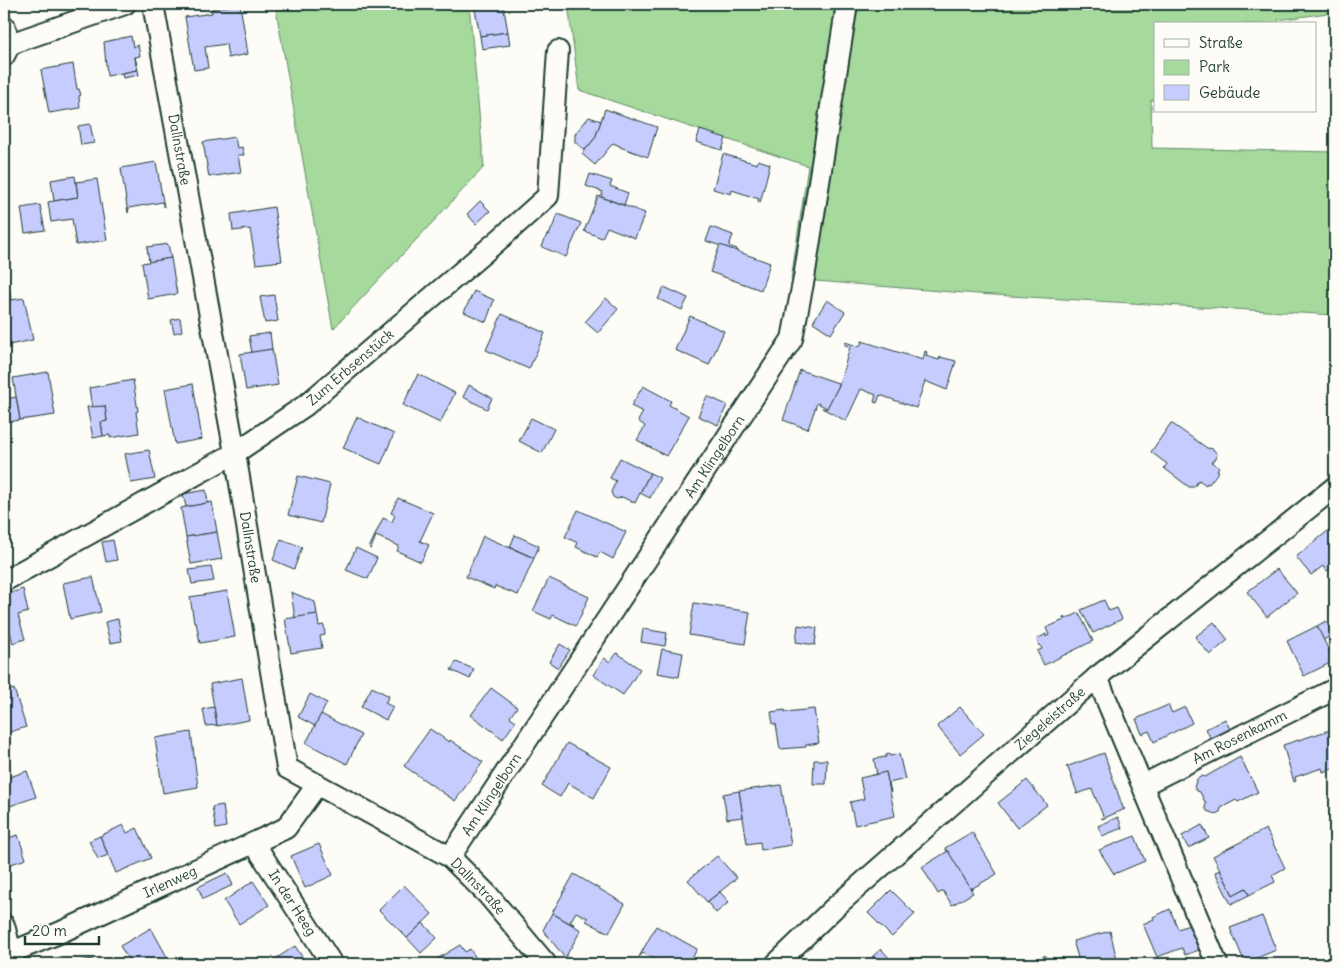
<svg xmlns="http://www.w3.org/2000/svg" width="1339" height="968" viewBox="0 0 1339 968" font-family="Delius,sans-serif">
  <rect width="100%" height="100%" fill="#fdfcf7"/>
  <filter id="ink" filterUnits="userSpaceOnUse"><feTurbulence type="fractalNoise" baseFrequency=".02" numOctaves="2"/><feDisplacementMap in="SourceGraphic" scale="10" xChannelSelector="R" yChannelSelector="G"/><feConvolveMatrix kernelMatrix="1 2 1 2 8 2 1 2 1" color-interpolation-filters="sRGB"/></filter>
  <g filter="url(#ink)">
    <g fill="#a6d99c" stroke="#628b68">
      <polygon points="275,4 469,4 484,167 333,329"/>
      <polygon points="568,4 1335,4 1335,12 1278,20 1278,24 1155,24 1155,100 1151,100 1152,148 1335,152 1335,315 977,294 791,279 808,166 579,90"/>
    </g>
    <g fill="#c7ccfe" stroke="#1f3d34">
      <polygon points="240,4 248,54 228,58 226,44 205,47 208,68 194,70 185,17 212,13 211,9"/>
      <polygon points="474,4 503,4 508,32 480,36"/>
      <polygon points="508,32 510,45 482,49 480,36"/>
      <polygon points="131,36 133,47 138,45 140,56 135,57 137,70 107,76 104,42"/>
      <polygon points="135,57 139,75 123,78 122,73 137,70"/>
      <polygon points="73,64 77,89 79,89 81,95 79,96 80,108 49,113 41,70"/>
      <polygon points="605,109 657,127 648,157 620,147 620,146 613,143 595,165 582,154 595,138"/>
      <polygon points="589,117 601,121 595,138 585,150 575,142 575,134"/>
      <polygon points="90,124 94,143 81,145 78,126"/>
      <polygon points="700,130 726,138 722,150 696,142"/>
      <polygon points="235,137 237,148 242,147 244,155 238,155 241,172 209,177 203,142"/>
      <polygon points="723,154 757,164 758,160 770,164 760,203 758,202 759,199 732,190 731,194 713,189"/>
      <polygon points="156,162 164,207 162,202 129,208 128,213 121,168"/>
      <polygon points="590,174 612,181 610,186 628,193 624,205 601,197 603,192 586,186"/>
      <polygon points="75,176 78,197 54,201 51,180"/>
      <polygon points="97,179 107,240 76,245 72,219 51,222 48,202 78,197 76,182"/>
      <polygon points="598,196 645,213 635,238 607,227 602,238 584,231"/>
      <polygon points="480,201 490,211 476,224 467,214"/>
      <polygon points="40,205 45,230 25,233 21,208"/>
      <polygon points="274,207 282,261 256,264 250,229 233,231 231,214"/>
      <polygon points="558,214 581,223 566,257 542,247 547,234 549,235"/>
      <polygon points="711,227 733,235 729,246 737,249 736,251 706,241"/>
      <polygon points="168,244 171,258 149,262 147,247"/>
      <polygon points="720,245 770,263 761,290 710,272"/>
      <polygon points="171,258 177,294 148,299 142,263"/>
      <polygon points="7,278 11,300 4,301 4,279"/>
      <polygon points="664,287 688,298 682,310 658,299"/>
      <polygon points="474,291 494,300 486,322 464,312"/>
      <polygon points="274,295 278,321 265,323 260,297"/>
      <polygon points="24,298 33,340 4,346 4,301"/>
      <polygon points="606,298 618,309 598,333 585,322"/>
      <polygon points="827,300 845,312 831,334 813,322"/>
      <polygon points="502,314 545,333 529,369 486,350"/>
      <polygon points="690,316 724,331 709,365 675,350"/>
      <polygon points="180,318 182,331 174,333 171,320"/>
      <polygon points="270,333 272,349 252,353 249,336"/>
      <polygon points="862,341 923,360 925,351 927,352 926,356 939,360 940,357 956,361 947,390 925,381 916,408 880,395 877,403 874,402 876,395 861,389 846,421 822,408 826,409 839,385 850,347 845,345 845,342 860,347"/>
      <polygon points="272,349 278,385 246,390 240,354"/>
      <polygon points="800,370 838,383 839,385 827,408 817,403 808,429 783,420"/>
      <polygon points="48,372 55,415 20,420 13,378"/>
      <polygon points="418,374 455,393 440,423 403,405"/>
      <polygon points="133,380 138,411 136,412 139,433 110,438 110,435 103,436 101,422 107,421 105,406 92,408 89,388"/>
      <polygon points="193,384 202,439 175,444 165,389"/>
      <polygon points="469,385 492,398 487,409 463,397"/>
      <polygon points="643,386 671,401 669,405 689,416 666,456 637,440 645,426 638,421 643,412 631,406"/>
      <polygon points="707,396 727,405 718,425 698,416"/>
      <polygon points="16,397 20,420 8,422 5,399"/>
      <polygon points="105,406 107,421 101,422 103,436 93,438 87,407"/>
      <polygon points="357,417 394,434 381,464 343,448"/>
      <polygon points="531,418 554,429 542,453 519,441"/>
      <polygon points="1171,423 1207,448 1213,449 1217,454 1216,459 1211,462 1219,467 1217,470 1219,471 1209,484 1207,483 1206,485 1199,480 1194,487 1189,487 1164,468 1167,464 1151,452"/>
      <polygon points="149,450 155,479 131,483 125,454"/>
      <polygon points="620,458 650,473 635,503 622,497 617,499 613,497 611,492 616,481 610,478"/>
      <polygon points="650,473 660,478 650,498 640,493"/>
      <polygon points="298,476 330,484 321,523 288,515"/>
      <polygon points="206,490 208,503 186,507 183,494"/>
      <polygon points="398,498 433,513 420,541 429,545 421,562 397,551 399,546 376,536 371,549 369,548 383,518 392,522 395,515 391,513"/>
      <polygon points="212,502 217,532 186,537 181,508"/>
      <polygon points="578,510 626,532 613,559 600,552 597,557 576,547 578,543 565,537"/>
      <polygon points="1329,530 1335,538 1335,564 1327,571 1323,566 1311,575 1296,557"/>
      <polygon points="217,532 222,559 191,564 186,537"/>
      <polygon points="515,535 539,546 534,558 510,547"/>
      <polygon points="483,536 534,558 518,595 495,586 494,589 466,577"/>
      <polygon points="281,539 302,547 294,569 273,560"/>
      <polygon points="113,540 117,560 106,562 102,542"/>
      <polygon points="356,548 377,558 368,579 346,570"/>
      <polygon points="211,567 214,581 192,584 189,570"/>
      <polygon points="1277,569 1297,593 1267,617 1247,592"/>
      <polygon points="93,577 101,612 70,619 63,583"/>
      <polygon points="549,578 589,597 576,626 553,615 551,619 533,611"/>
      <polygon points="23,589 28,612 18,615 25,639 13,643 4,610 4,595"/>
      <polygon points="227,591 235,637 200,643 196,622 194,622 190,597"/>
      <polygon points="291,592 315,602 317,614 295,618"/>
      <polygon points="1104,600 1109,611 1117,608 1122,619 1093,633 1081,610"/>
      <polygon points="694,603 750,612 745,644 689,635"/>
      <polygon points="1079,613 1093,641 1044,665 1037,651 1042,649 1040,645 1039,646 1037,639 1046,634 1046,637 1049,635 1046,628 1064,620 1063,618 1065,617 1066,619"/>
      <polygon points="317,614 319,626 324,625 325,635 320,636 322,648 291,653 285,619"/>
      <polygon points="118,619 122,641 110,643 105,622"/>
      <polygon points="1326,621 1333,635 1323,640 1317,626"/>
      <polygon points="1214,622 1228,640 1210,655 1195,637"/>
      <polygon points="798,625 817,628 815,645 796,642"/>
      <polygon points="1317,626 1334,661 1304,676 1287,641"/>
      <polygon points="643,629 667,633 665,646 641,642"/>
      <polygon points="4,642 9,657 4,658"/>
      <polygon points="560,644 570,650 558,668 549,662"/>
      <polygon points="662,649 683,653 679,677 657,673"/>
      <polygon points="617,653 640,669 623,695 593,675 604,658 610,662"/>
      <polygon points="456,662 474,669 470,679 451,670"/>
      <polygon points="242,678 249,720 217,726 210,684"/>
      <polygon points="372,687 389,696 385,703 393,707 386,720 361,707"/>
      <polygon points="491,688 517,707 510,717 516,721 503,739 471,715"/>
      <polygon points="14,689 26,727 4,734 4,692"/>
      <polygon points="310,694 327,703 315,726 298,717"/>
      <polygon points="1168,705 1172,713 1185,707 1192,723 1154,742 1149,731 1142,734 1136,719"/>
      <polygon points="214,707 217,725 206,726 203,709"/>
      <polygon points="960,707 984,734 960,754 937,726"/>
      <polygon points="814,709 819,743 806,745 806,747 780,749 776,724 773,724 771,712 785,710 785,712"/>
      <polygon points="321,714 361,735 347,764 306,743"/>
      <polygon points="1225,719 1230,729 1211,739 1206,729"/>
      <polygon points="430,729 449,742 450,740 483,762 455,801 404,766"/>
      <polygon points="1330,730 1335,747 1335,768 1323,772 1322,768 1295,777 1296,781 1294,782 1283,745"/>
      <polygon points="191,732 198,787 163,793 155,738"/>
      <polygon points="567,743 611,767 594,798 568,783 560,797 542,786"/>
      <polygon points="1104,753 1123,808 1125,809 1102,819 1102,817 1103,816 1092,789 1076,794 1077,792 1068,768 1066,767"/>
      <polygon points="889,754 890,756 899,754 905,779 889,783 891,792 890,792 886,772 877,775 874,759 886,757 886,755"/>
      <polygon points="1240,757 1258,792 1238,802 1236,800 1221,808 1220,812 1215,814 1207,811 1205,807 1206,804 1200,792 1197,791 1194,787 1197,779 1202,776 1205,777"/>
      <polygon points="814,760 827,760 826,784 813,784"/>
      <polygon points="27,771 36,797 7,807 4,798 4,779"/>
      <polygon points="886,772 895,816 855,825 850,802 864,799 860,778"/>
      <polygon points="1027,780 1047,805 1017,828 998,803"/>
      <polygon points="781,785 791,845 761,850 760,842 747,844 739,791"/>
      <polygon points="739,791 743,817 727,819 723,794"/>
      <polygon points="223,805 226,827 216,829 212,807"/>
      <polygon points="1118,817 1122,828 1102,836 1098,826"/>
      <polygon points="123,825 127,833 137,828 151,858 116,873 100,836"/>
      <polygon points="1202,825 1209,838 1188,848 1182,836"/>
      <polygon points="1266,829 1285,868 1272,875 1275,882 1249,895 1246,888 1233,895 1213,856"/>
      <polygon points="972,832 997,874 971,889 945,848"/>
      <polygon points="18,835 26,859 5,866 4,839"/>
      <polygon points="100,836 108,855 98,859 89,841"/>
      <polygon points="1135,836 1145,861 1114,874 1099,850"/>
      <polygon points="319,844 333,875 305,888 291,856"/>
      <polygon points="948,851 973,893 952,905 943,891 938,894 922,867"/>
      <polygon points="717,856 737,878 707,902 688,880"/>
      <polygon points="1220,870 1233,895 1246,888 1249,895 1231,904 1215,872"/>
      <polygon points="227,873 233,885 203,899 198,887"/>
      <polygon points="574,874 625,904 609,933 586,921 588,918 576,912 570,922 574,924 573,925 552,913"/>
      <polygon points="253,881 269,905 239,924 224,901"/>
      <polygon points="404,885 432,914 407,938 379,910"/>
      <polygon points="891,890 915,914 892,937 868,913"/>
      <polygon points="720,892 729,902 716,913 707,902"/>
      <polygon points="1170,909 1178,929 1189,925 1199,950 1185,955 1182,948 1157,957 1143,924 1154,919 1153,917"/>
      <polygon points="552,913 581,930 565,958 543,930"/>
      <polygon points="1262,916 1276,950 1245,963 1230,928"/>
      <polygon points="423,923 437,938 421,953 407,938"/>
      <polygon points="656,926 697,949 689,964 654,964 656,960 643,953 639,957"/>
      <polygon points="151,928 171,964 131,964 120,946"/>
      <polygon points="1110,931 1118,964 1121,964 1080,964 1073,941"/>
      <polygon points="460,945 465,952 470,949 476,958 471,962 472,964 440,964 437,959"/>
      <polygon points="295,946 307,964 268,964"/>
      <polygon points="881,949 895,964 880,964 873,956"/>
      <polygon points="1045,955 1050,964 1030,964 1044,956"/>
      <polygon points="873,956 880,963 879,964 871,964 868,962"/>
      <polygon points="818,957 825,964 811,964"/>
      <polygon points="92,959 93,964 81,964 80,961"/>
    </g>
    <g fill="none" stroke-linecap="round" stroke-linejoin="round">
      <g stroke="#1f3d34" stroke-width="24">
        <g id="street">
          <path id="s1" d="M153,4L235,453L287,768L450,857L488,895L546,964"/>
          <polyline points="4,26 10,44"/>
          <polyline points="4,56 10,44 125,4"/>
          <path id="s2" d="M4,581L235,453L306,405L501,238L548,196L558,51"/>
          <polyline points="1097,677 1217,964"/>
          <path id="s3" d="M1143,785L1335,689"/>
          <path id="s4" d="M254,843L332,964"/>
          <path id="s5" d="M450,857L792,339L804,278L847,4"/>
          <polyline points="4,925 14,964"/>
          <path id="s6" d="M4,953L12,952L59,933L286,828L317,785"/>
          <path id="s7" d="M776,964L834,908L1097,677L1335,487"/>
        </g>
      </g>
      <use href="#street" stroke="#fdfcf7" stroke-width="20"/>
    </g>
  </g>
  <g text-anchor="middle" stroke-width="5" stroke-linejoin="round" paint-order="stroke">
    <g font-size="14" fill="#1f3d34" stroke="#fdfcf7">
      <text dy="5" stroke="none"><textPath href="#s1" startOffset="148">Dallnstraße</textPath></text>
      <text dy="5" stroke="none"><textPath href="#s2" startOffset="408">Zum Erbsenstück</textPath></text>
      <text dy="5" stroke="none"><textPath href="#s5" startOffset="480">Am Klingelborn</textPath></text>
      <text dy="5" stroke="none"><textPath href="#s1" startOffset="552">Dallnstraße</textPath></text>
      <text dy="5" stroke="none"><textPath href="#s7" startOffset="368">Ziegeleistraße</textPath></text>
      <text dy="5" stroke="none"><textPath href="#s3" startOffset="108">Am Rosenkamm</textPath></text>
      <text dy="5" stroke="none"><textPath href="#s5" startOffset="75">Am Klingelborn</textPath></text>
      <text dy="5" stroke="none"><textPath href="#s6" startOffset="181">Irlenweg</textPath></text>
      <text dy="5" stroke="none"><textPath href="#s1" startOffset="1002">Dallnstraße</textPath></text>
      <text dy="5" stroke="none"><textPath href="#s4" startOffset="71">In der Heeg</textPath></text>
    </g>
  </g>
  <rect width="1339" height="968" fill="none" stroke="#fdfcf7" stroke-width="20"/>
  <rect x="10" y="10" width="1319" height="948" fill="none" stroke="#1f3d34" stroke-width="2" filter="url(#ink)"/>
  <rect x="1154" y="22" width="162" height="90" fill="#fdfcf7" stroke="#a4b0a9"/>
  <rect x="1164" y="39" width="25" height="8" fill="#fdfcf7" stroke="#a4b0a9"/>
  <text x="1199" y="48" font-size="15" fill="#1f3d34">Straße</text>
  <rect x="1164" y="60" width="25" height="15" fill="#a6d99c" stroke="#a4b0a9"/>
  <text x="1199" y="72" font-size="15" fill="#1f3d34">Park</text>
  <rect x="1164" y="85" width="25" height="15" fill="#c7ccfe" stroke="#a4b0a9"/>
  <text x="1199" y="98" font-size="15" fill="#1f3d34">Gebäude</text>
  <path d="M25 936v8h74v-8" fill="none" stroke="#1f3d34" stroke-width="2.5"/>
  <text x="32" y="936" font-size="15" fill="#1f3d34" stroke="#fdfcf7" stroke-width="4" paint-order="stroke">20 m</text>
</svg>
